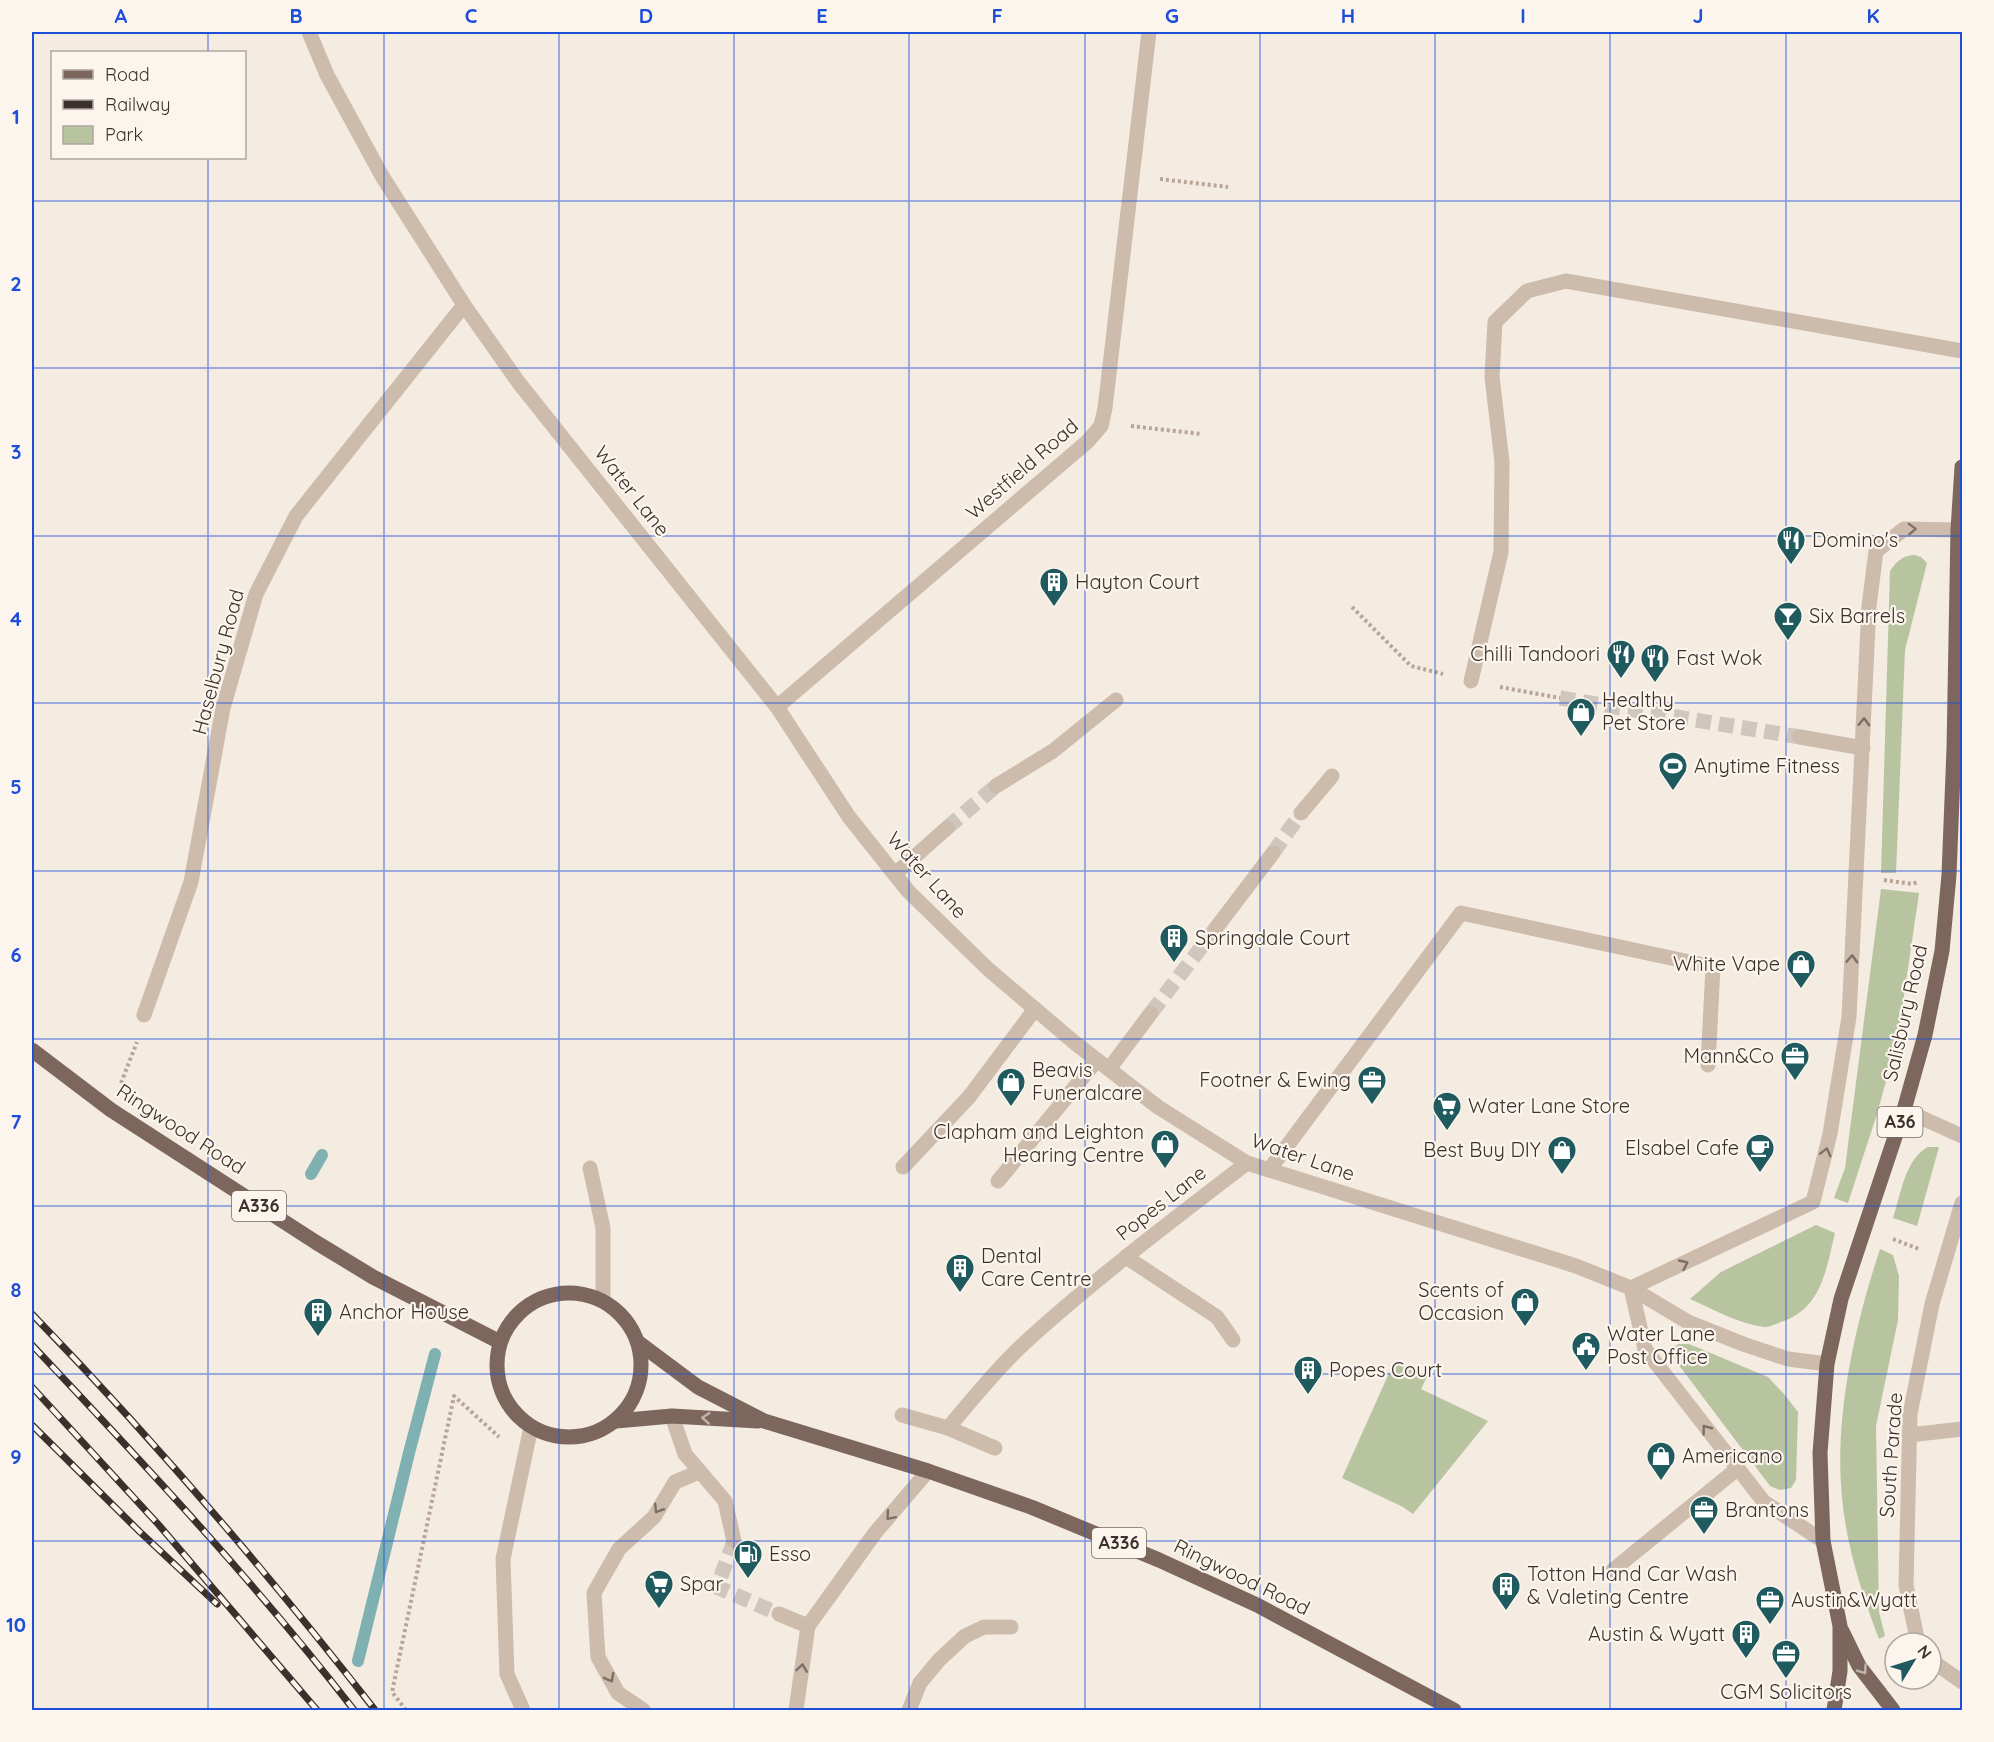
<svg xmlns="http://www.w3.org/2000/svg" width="1994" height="1742" viewBox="0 0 1994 1742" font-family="Quicksand,sans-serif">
  <rect width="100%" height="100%" fill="#f4ebe1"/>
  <g fill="#b8c4a0">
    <path d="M1914,555L1921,557L1927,563L1905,650L1896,873H1881L1890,571C1897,561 1902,556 1914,555Z"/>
    <polygon points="1881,889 1919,893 1898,1037 1877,1114 1848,1203 1834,1198 1845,1168"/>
    <path d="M1928,1147H1939L1917,1226L1893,1218C1901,1194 1905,1159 1928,1147Z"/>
    <path d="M1816,1225L1835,1233C1826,1269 1822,1309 1781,1322C1776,1324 1769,1327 1764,1327C1739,1324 1713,1309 1690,1299L1721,1272Z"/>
    <path d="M1880,1249L1893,1255L1899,1276L1898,1320L1876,1426L1879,1612L1885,1636L1879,1639C1862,1594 1846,1545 1842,1497C1834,1416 1855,1325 1880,1249Z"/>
    <polygon points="1678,1344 1689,1344 1768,1377 1784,1394 1798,1412 1796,1480 1791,1488 1780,1490 1770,1486 1675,1360 1673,1349"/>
    <polygon points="1394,1362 1427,1377 1421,1389 1488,1421 1413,1514 1403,1507 1342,1478"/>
  </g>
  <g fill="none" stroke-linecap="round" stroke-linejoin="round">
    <g stroke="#7fb0b2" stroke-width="12">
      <polyline points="311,1174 322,1155"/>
      <polyline points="358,1661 409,1453 435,1354"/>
    </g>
    <g stroke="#cfc6bd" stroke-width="15" stroke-dasharray="15 8" stroke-linecap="butt">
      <polyline points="1560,698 1800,737"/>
      <polyline points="947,828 996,786"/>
      <polyline points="1273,853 1301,813"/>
      <polyline points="1151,1013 1216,928"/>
      <polyline points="734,1541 717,1587 779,1614"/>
    </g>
    <g stroke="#b9a596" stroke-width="4" stroke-dasharray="3 3" stroke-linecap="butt">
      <polyline points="1160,179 1228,187"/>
      <polyline points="1131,426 1201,434"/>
      <polyline points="1352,607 1411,666 1443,674"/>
      <polyline points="1500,687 1560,698"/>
      <polyline points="1884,880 1912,884 1918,882"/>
      <polyline points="121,1083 137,1042"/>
      <polyline points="1893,1239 1919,1249"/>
      <polyline points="406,1710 392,1692 454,1396 499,1437"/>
    </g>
    <g stroke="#cdbbac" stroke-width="15">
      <polyline points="309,32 327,75 382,176 464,305 519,383 777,707 849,817 908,891 988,969 1075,1043 1158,1107 1247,1163 1576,1266 1631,1288 1688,1322 1743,1344 1788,1359 1827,1364"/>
      <polyline points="1471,681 1501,552 1502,462 1492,377 1495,322 1527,291 1566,281 1962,351"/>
      <polyline points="777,707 1087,442 1101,426 1105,408 1149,32"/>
      <polyline points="1800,737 1863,748"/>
      <polyline points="996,786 1053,751 1116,700"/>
      <polyline points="1301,813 1332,776"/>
      <polyline points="895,874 947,828"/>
      <polyline points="1216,928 1273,853"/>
      <polyline points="144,1015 191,882 223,708 256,594 296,516 464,305"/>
      <polyline points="1109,1069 1151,1013"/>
      <polyline points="1904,1110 1962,1136"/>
      <polyline points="903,1167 969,1097 1035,1009"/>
      <polyline points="590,1168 603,1228 603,1299"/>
      <polyline points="1269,1170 1461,913 1713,967 1708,1065"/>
      <polyline points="998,1181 1097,1060"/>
      <polyline points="1126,1257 1217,1317 1233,1340"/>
      <polyline points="902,1415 948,1428 995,1448"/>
      <polyline points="672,1416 685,1454 725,1501 734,1541"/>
      <path d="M948,1428C974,1397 1001,1364 1031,1337C1100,1275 1174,1219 1247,1163"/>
      <polyline points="1909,1435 1962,1429"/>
      <polyline points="1823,1541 1764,1502 1645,1349 1631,1288 1813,1202 1830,1134 1849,1017 1869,606 1876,551 1904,529 1958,530"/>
      <polyline points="1613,1570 1737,1469"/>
      <polyline points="779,1614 808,1626 875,1533 928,1471"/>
      <polyline points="1918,1643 1906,1585 1910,1414 1932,1304 1962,1203"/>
      <polyline points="1931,1660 1962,1682"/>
      <polyline points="523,1710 507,1674 503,1559 531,1427"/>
      <polyline points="643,1710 618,1693 598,1657 594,1593 619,1549 654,1517 675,1482 699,1472"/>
      <polyline points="796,1710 808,1626"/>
      <polyline points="909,1710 920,1683 939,1660 965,1636 984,1627 1011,1627"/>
    </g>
    <g stroke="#7d675c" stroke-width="15">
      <polyline points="32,1050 111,1110 317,1243 373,1277 500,1342"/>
      <circle cx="569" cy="1365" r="72"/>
      <polyline points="639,1343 698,1387 764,1421 928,1471 1031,1507 1159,1560 1257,1605 1454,1710"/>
      <polyline points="616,1421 672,1416 758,1421"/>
      <polyline points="1842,1631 1859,1666 1893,1710"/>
      <polyline points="1834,1710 1840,1671 1840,1626 1823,1541 1820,1453 1827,1364 1841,1299 1904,1110 1925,1035 1942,951 1949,875 1954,749 1958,530 1962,467"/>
    </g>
    <g stroke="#3b302b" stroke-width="7">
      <g id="rail">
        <path d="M32,1314C153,1439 268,1573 375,1710"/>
        <path d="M32,1345C143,1463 255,1582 354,1710"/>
        <polyline points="32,1387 158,1524 317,1710"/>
        <polyline points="32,1425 140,1532 217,1604"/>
      </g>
    </g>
    <use href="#rail" stroke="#fbf5ee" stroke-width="4.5" stroke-dasharray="14" stroke-linecap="butt"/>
  </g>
  <defs><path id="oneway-chevron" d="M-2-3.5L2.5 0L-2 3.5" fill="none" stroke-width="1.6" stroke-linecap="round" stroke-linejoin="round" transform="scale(1.5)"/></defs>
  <g stroke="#7d6f65">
    <use href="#oneway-chevron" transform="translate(1912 529) rotate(-2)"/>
    <use href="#oneway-chevron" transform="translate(1864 722) rotate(-88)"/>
    <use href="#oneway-chevron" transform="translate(1852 959) rotate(-87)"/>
    <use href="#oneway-chevron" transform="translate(1826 1152) rotate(-76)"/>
    <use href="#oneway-chevron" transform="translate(1684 1264) rotate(-25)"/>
    <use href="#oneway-chevron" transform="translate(1706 1429) rotate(-127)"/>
    <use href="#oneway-chevron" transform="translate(658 1509) rotate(122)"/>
    <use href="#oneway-chevron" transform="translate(890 1516) rotate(131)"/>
    <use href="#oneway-chevron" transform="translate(802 1668) rotate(-82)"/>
    <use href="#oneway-chevron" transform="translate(610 1678) rotate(62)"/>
  </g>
  <g stroke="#c2b5ac">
    <use href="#oneway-chevron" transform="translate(706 1418) rotate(-176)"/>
    <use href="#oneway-chevron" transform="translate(1863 1670) rotate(55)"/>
  </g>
  <path fill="none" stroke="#1d4ed8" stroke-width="1.5" stroke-opacity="0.55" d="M208,32V52M384,32V1710M559,32V1710M734,32V1710M909,32V1710M1085,32V1710M1260,32V1710M1435,32V1710M1610,32V1710M1786,32V1710M208,158V1710M32,201H1962M32,368H1962M32,536H1962M32,703H1962M32,871H1962M32,1039H1962M32,1206H1962M32,1374H1962M32,1541H1962"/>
  <defs>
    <g id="restaurant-pin" transform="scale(1.5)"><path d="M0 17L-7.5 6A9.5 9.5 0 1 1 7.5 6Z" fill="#1f5a5e" stroke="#fbf5ee"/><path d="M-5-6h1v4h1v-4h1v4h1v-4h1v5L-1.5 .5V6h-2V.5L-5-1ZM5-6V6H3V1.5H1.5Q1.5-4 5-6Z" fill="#fff"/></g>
    <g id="building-pin" transform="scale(1.5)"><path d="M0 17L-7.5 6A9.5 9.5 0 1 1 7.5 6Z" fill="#1f5a5e" stroke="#fbf5ee"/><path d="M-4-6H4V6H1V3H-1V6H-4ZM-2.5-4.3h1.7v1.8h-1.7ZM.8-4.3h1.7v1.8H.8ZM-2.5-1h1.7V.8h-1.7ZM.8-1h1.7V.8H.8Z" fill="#fff"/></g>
    <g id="bar-pin" transform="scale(1.5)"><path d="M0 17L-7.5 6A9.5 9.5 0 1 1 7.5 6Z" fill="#1f5a5e" stroke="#fbf5ee"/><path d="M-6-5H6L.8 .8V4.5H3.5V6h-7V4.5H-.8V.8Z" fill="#fff"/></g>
    <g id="shop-pin" transform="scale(1.5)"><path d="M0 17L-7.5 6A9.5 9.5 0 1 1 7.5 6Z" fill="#1f5a5e" stroke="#fbf5ee"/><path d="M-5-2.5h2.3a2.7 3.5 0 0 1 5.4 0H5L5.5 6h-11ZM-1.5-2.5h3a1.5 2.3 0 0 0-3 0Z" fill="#fff"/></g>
    <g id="stadium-pin" transform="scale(1.5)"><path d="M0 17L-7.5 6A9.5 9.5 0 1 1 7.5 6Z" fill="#1f5a5e" stroke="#fbf5ee"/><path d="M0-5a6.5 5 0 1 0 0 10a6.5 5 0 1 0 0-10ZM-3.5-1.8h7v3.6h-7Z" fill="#fff"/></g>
    <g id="office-pin" transform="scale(1.5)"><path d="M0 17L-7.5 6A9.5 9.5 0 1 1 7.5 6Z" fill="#1f5a5e" stroke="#fbf5ee"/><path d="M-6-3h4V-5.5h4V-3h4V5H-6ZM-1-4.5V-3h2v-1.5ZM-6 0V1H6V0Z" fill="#fff"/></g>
    <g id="supermarket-pin" transform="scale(1.5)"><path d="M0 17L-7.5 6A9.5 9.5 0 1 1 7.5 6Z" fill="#1f5a5e" stroke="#fbf5ee"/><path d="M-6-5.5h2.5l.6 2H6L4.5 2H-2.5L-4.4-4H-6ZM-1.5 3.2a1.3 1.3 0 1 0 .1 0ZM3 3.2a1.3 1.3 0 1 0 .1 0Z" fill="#fff"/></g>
    <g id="cafe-pin" transform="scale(1.5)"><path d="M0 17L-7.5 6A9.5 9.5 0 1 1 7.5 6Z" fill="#1f5a5e" stroke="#fbf5ee"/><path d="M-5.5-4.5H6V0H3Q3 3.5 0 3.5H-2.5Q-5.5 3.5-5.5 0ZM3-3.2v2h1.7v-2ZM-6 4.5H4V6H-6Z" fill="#fff"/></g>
    <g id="civic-pin" transform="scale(1.5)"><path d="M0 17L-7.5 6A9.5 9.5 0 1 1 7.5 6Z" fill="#1f5a5e" stroke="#fbf5ee"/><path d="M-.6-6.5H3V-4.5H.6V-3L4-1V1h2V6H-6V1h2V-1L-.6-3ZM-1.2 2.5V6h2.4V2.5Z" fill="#fff"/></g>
    <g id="fuel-pin" transform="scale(1.5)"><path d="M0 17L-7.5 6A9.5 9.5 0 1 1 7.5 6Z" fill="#1f5a5e" stroke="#fbf5ee"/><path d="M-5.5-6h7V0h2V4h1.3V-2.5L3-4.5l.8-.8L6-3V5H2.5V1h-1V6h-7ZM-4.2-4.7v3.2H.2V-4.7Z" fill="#fff"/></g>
  </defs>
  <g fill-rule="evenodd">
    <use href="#restaurant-pin" x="1791" y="540"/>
    <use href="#building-pin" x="1054" y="582"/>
    <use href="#bar-pin" x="1788" y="616"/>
    <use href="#restaurant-pin" x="1621" y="654"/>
    <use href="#restaurant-pin" x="1655" y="658"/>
    <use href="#shop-pin" x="1581" y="712"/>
    <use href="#stadium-pin" x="1673" y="766"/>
    <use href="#building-pin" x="1174" y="938"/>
    <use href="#shop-pin" x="1801" y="964"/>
    <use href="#office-pin" x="1795" y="1056"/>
    <use href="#office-pin" x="1372" y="1080"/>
    <use href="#shop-pin" x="1011" y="1082"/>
    <use href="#supermarket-pin" x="1447" y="1106"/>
    <use href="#shop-pin" x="1165" y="1144"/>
    <use href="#cafe-pin" x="1760" y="1148"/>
    <use href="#shop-pin" x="1562" y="1150"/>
    <use href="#building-pin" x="960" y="1268"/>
    <use href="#shop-pin" x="1525" y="1302"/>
    <use href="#building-pin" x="318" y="1312"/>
    <use href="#civic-pin" x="1586" y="1346"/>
    <use href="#building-pin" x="1308" y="1370"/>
    <use href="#shop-pin" x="1661" y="1456"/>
    <use href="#office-pin" x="1704" y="1510"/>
    <use href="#fuel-pin" x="748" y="1554"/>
    <use href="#supermarket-pin" x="659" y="1584"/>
    <use href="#building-pin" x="1506" y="1586"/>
    <use href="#office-pin" x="1770" y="1600"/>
    <use href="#building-pin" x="1746" y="1634"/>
    <use href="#office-pin" x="1786" y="1654"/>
  </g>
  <g text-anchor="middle" stroke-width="4.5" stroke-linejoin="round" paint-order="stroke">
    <g fill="#fbf5ee" stroke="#756b66" stroke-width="1.5">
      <rect x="1877.5" y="1107" width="45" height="30" rx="4.5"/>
      <rect x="232" y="1191" width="54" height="30" rx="4.5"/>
      <rect x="1092" y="1528" width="54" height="30" rx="4.5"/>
    </g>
    <g font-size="18" font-weight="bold" fill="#3b302b">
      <text x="1900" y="1128">A36</text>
      <text x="259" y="1212">A336</text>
      <text x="1119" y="1549">A336</text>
    </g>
    <g font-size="20" fill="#3b302b" stroke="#fbf5ee">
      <text transform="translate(1022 469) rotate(-41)" y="7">Westfield Road</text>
      <text transform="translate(632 491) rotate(52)" y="7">Water Lane</text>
      <text transform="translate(218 662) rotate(-75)" y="7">Haselbury Road</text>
      <text transform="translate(927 875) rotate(48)" y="7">Water Lane</text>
      <text transform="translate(1905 1013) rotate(-77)" y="7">Salisbury Road</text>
      <text transform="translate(181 1129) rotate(33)" y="7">Ringwood Road</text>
      <text transform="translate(1303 1157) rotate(19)" y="7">Water Lane</text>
      <text transform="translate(1161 1203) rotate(-38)" y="7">Popes Lane</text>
      <text transform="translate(1891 1455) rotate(-86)" y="7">South Parade</text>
      <text transform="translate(1242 1577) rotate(26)" y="7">Ringwood Road</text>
    </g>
    <g font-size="20" fill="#3b302b" stroke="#fbf5ee" text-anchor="start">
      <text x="1812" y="547">Domino's</text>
      <text x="1075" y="589">Hayton Court</text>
      <text x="1809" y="623">Six Barrels</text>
      <text x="1600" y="661" text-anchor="end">Chilli Tandoori</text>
      <text x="1676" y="665">Fast Wok</text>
      <text x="1602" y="707">Healthy<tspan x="1602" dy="23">Pet Store</tspan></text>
      <text x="1694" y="773">Anytime Fitness</text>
      <text x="1195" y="945">Springdale Court</text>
      <text x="1780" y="971" text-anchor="end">White Vape</text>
      <text x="1774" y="1063" text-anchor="end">Mann&amp;Co</text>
      <text x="1032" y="1077">Beavis<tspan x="1032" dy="23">Funeralcare</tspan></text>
      <text x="1351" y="1087" text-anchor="end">Footner &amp; Ewing</text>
      <text x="1468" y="1113">Water Lane Store</text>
      <text x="1144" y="1139" text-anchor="end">Clapham and Leighton<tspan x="1144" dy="23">Hearing Centre</tspan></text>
      <text x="1739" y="1155" text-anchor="end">Elsabel Cafe</text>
      <text x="1541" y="1157" text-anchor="end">Best Buy DIY</text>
      <text x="981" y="1263">Dental<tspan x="981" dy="23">Care Centre</tspan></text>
      <text x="1504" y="1297" text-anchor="end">Scents of<tspan x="1504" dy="23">Occasion</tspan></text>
      <text x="339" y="1319">Anchor House</text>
      <text x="1607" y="1341">Water Lane<tspan x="1607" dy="23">Post Office</tspan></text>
      <text x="1329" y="1377">Popes Court</text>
      <text x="1682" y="1463">Americano</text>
      <text x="1725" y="1517">Brantons</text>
      <text x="769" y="1561">Esso</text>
      <text x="1527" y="1581">Totton Hand Car Wash<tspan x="1527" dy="23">&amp; Valeting Centre</tspan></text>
      <text x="680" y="1591">Spar</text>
      <text x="1791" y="1607">Austin&amp;Wyatt</text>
      <text x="1725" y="1641" text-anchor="end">Austin &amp; Wyatt</text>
      <text x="1786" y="1699" text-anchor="middle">CGM Solicitors</text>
    </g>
  </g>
  <rect width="1994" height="1742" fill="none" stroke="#fbf5ee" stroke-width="66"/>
  <rect x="51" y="51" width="195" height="108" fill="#fbf5ee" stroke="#aea6a0" stroke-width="1.5"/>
  <rect x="63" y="70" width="30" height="9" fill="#7d675c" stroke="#aea6a0" stroke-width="1.5"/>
  <text x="105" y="81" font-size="18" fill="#3b302b">Road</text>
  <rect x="63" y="100" width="30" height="9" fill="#3b302b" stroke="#aea6a0" stroke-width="1.5"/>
  <text x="105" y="111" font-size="18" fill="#3b302b">Railway</text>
  <rect x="63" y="126" width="30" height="18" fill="#b8c4a0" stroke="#aea6a0" stroke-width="1.5"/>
  <text x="105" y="141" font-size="18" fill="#3b302b">Park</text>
  <g transform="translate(1913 1661) rotate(52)"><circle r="28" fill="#fbf5ee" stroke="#aea6a0" stroke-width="1.5"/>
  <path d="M0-4.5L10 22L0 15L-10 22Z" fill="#1f5a5e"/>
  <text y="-9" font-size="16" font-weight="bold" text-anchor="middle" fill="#3b302b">N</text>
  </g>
  <rect x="33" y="33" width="1928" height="1676" fill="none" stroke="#1d4ed8" stroke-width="2"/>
  <g font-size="20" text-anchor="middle" font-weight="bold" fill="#1d4ed8">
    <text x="121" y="23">A</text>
    <text x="296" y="23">B</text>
    <text x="471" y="23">C</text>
    <text x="646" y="23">D</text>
    <text x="822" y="23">E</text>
    <text x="997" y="23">F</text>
    <text x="1172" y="23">G</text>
    <text x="1348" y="23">H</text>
    <text x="1523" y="23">I</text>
    <text x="1698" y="23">J</text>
    <text x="1873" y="23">K</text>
    <text x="16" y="124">1</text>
    <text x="16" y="291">2</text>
    <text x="16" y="459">3</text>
    <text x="16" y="626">4</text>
    <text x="16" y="794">5</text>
    <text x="16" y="962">6</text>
    <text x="16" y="1129">7</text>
    <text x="16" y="1297">8</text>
    <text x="16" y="1464">9</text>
    <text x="16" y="1632">10</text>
  </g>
</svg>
